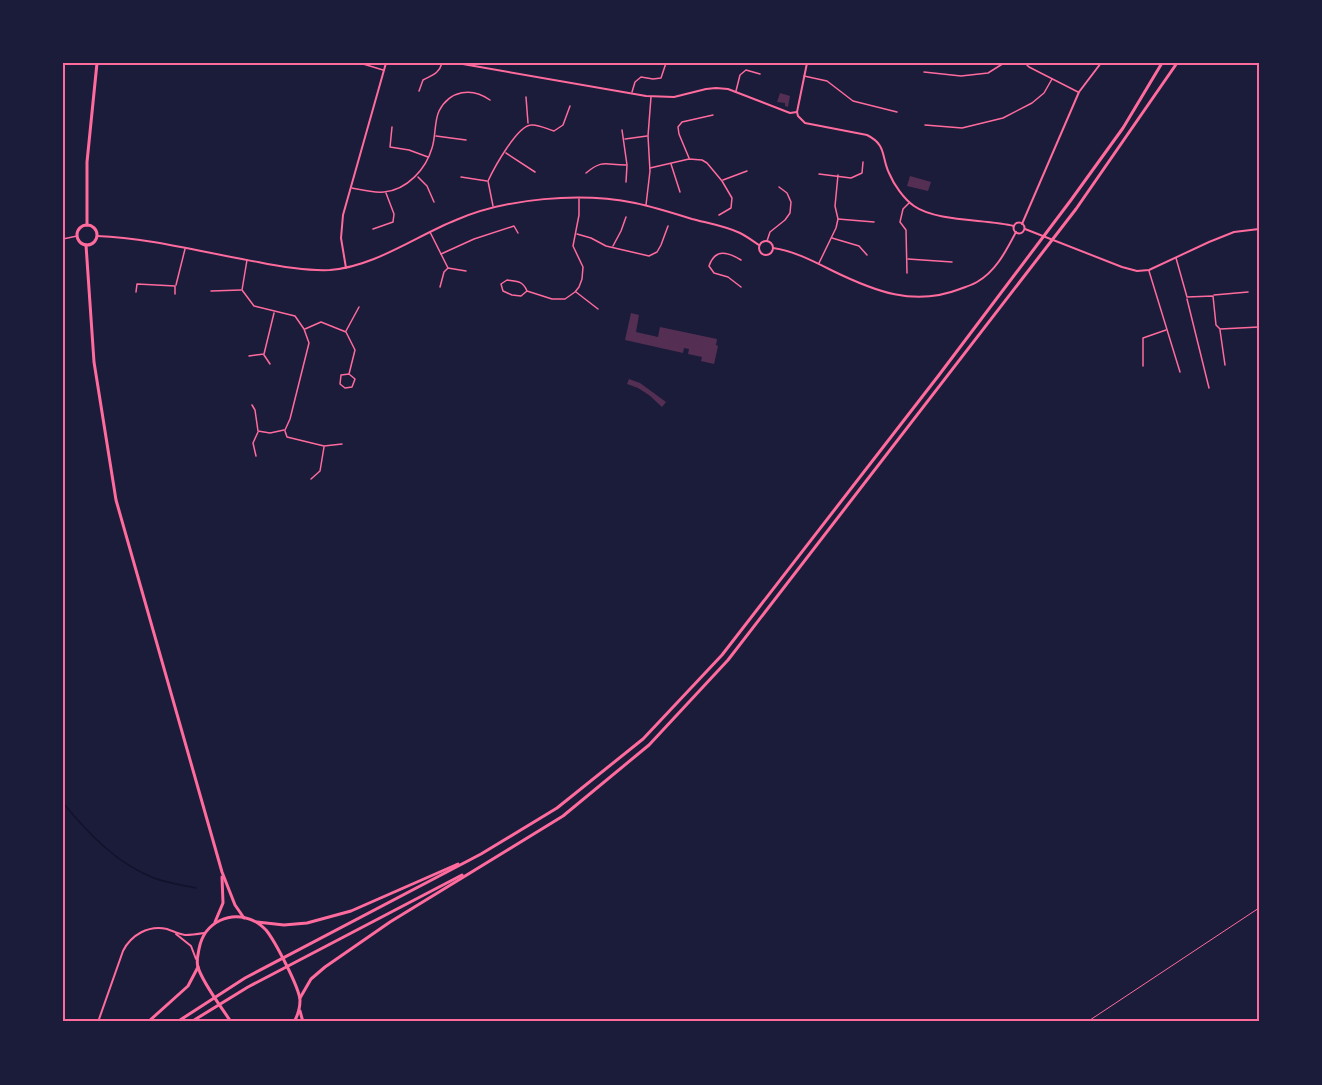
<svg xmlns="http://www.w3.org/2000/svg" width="1322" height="1085" viewBox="0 0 1322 1085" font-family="Spectral,serif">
  <rect width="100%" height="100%" fill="#1b1b3a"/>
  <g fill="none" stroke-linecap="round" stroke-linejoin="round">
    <path stroke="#12122b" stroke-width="1.5" d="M63,803C88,833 117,864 154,878C167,883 182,885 196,888"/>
  </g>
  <g fill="#542f53">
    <polygon points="780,93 790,96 788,107 785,106 785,103 777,102"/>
    <polygon points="910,176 931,182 928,191 907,186"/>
    <polygon points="631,313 639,315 636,332 658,337 660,327 717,339 716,345 718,346 714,364 701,361 702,357 688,354 689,349 684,348 683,353 625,340"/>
    <polygon points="629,379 640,383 666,402 662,407 649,395 638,388 627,384"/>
  </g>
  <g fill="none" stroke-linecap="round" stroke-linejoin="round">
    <polyline stroke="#ff6b9d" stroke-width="1" points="1087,1022 1259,908"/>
    <g stroke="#ff6b9d" stroke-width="1.5">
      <polyline points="360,63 383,70"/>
      <polyline points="884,63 890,63"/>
      <polyline points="1025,63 1029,67 1078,92"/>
      <polyline points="924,72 961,76 988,73 1004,63"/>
      <polyline points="804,76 827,81 853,101 897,112"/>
      <path d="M419,91L423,80C432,75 439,74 442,63"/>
      <polyline points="736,91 740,75 746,70 760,74"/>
      <polyline points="632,92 635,82 641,77 653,79 661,78 666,63"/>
      <polyline points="526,97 528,123"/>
      <polyline points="925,125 962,128 1003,118 1032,103 1044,93 1052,79"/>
      <polyline points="392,127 390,147 409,150 428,157"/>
      <polyline points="622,130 627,165 626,182"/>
      <polyline points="436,136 466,140"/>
      <polyline points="625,139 647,136"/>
      <polyline points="506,153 535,172"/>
      <polyline points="689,158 679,134 678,127 682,122 713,115"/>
      <polyline points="671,164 680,192"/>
      <polyline points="650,168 689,159 702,160 707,163 722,181 732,198 731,208 719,215"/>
      <path d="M586,173C603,159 605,165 626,165"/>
      <polyline points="819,174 851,178 862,173 863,162"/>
      <polyline points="418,177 427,186 434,202"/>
      <polyline points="461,177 487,181"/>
      <polyline points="723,180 747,171"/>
      <path d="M352,188C362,190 373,193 384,192C407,190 426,169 432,148C436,136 434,122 439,111C450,90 472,87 490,100"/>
      <polyline points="646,205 650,171 648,136 651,97"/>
      <path d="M493,206L488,181C494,168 517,126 531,125C538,124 547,129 554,131L563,125L570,106"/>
      <polyline points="838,219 874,222"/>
      <polyline points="373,229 393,222 394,214 386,193"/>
      <polyline points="430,232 448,268"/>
      <polyline points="577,234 591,238 606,246 649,256 657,252 661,245 668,226"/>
      <polyline points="832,238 859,246 867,255"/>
      <polyline points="63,239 77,236"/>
      <polyline points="767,241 770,232 785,220 790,213 791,202 787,193 779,187"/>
      <polyline points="613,246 621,231 626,217"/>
      <polyline points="441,254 474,239 514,226 518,233"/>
      <polyline points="1176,258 1187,297 1213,296 1216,325 1220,329 1259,327"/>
      <polyline points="908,259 952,262"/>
      <polyline points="247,260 242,290 254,306 295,316 304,329 309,343 290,419 285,430"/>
      <polyline points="819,263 836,228 838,219 835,206 838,175"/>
      <polyline points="1149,271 1180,372"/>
      <polyline points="907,273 906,230 900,222 903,209 909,203"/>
      <polyline points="176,285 185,249"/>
      <polyline points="440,287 444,272 448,268 466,271"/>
      <path d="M741,287L728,277L714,273L709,266C715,248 728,252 741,260"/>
      <polyline points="211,291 241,290"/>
      <path d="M527,291C523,281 517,281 507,280L501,284L503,291L512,295L521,296L527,291L552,299H565L575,292L579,287L582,279L583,267L573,246L579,215V199"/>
      <polyline points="136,292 137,284 175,286 175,294"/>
      <polyline points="576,292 598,309"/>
      <polyline points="1214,295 1248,292"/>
      <polyline points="1187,299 1209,388"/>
      <polyline points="305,329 321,322 346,332 355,350 349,374 341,375 340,384 345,388 352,387 355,379 349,374"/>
      <polyline points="1220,330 1225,365"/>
      <polyline points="346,331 359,307"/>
      <polyline points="264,355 270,364"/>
      <polyline points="249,356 264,354 274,313"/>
      <polyline points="1143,366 1143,338 1166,330"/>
      <polyline points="252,405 255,410 258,431 270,433 284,430"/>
      <polyline points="285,431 287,437 324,446 342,444"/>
      <polyline points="256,456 253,443 258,432"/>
      <polyline points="311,479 320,471 324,447"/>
      <polyline points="896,1022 898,1021"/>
    </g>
    <g stroke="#ff6b9d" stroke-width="2">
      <polyline points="457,63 646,96 674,97 706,89 716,88 728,89 790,113 797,112"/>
      <path d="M797,112L798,116L805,123L867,135C887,145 881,156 889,173C894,185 904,199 914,206C937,222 986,219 1014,226"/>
      <polyline points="797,112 807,63"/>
      <circle cx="1019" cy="228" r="5.5"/>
      <polyline points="1022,224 1079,92 1101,63"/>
      <polyline points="1025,229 1122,267 1137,271 1149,270 1209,242 1234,232 1259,229"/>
      <path d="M97,236C152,238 205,253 258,262C282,267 306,271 330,270C374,267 416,236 456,220C507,198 580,192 635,203C654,207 673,213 692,219C707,223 725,226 740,233C746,236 753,241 759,245"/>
      <circle cx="766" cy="248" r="7"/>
      <path d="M773,248C794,251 813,261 833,271C874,291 914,307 960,289C965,287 972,285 977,282C996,271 1006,251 1016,232"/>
      <polyline points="346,268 341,238 343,215 386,63"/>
      <polyline points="176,934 191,946 196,959"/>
      <path d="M98,1022L123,951C131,935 148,925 167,929C173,931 179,934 185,935C192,935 198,934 204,933"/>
    </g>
    <g stroke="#ff6b9d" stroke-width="3">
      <circle cx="87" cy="235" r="10"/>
      <polyline points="87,225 87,162 97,63"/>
      <polyline points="86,245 94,362 116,500 222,872 235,905 244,918"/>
      <polyline points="215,922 223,903 222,877"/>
      <polyline points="300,1011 303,1022"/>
      <path d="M231,1022C222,1008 202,982 198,967C196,961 198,955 199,949C204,922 231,909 256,922C260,924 263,927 266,930C275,941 299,987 300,1000C300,1008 298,1015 294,1022"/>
    </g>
    <g stroke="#ff6b9d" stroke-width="3">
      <polyline points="257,922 284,925 307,923 351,911 458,864"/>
      <polyline points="300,998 311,979 325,967 390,922 563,816 649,745 728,660 1076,209 1177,63"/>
      <polyline points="148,1022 188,986 198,967"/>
      <polyline points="177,1022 245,978 481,854 557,808 643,739 722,655 939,375 1071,200 1123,128 1162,63"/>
      <polyline points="191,1022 248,987 462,875"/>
    </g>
  </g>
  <rect width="1322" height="1085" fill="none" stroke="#1b1b3a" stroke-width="129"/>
  <rect x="64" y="64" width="1194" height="956" fill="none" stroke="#ff6b9d" stroke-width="2"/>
</svg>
